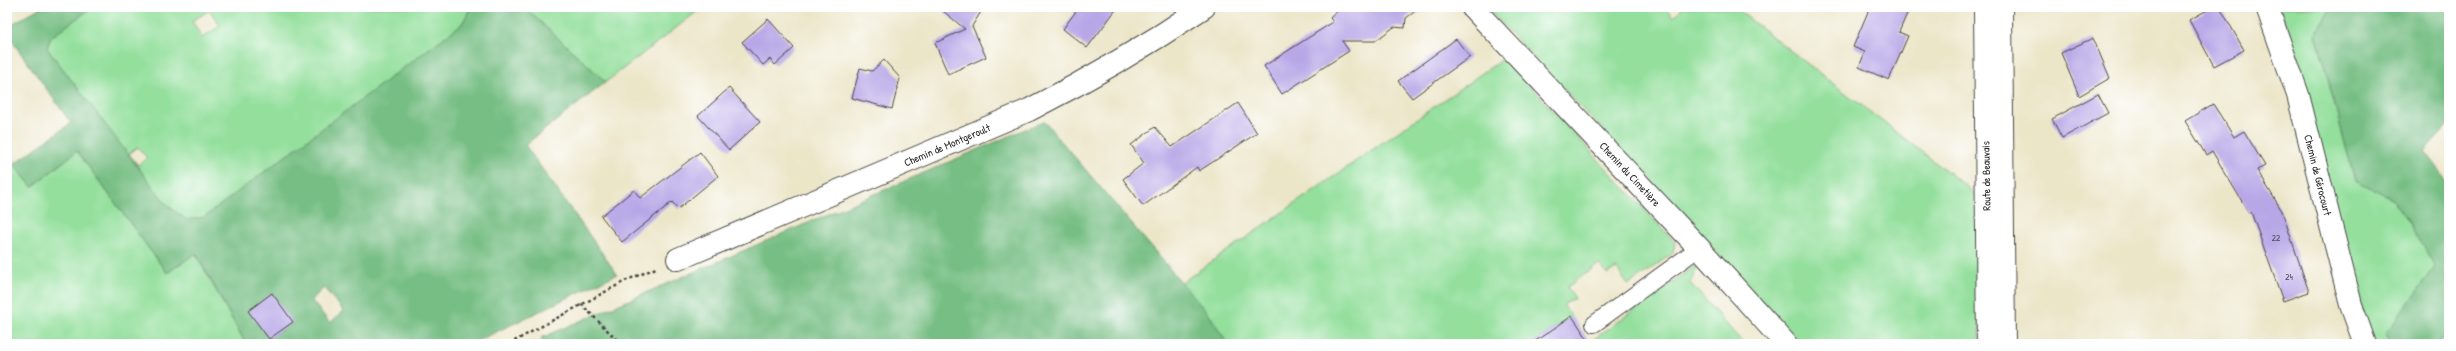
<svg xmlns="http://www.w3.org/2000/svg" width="2456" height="351" viewBox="0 0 2456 351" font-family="'Patrick Hand',sans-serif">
  <rect width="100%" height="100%" fill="#fff"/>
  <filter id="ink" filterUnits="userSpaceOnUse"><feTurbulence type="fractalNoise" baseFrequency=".025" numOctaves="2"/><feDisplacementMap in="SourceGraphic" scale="8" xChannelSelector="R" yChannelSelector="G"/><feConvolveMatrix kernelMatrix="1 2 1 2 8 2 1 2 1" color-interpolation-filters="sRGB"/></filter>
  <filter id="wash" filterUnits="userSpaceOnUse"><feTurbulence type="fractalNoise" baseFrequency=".012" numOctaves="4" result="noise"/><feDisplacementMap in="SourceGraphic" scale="16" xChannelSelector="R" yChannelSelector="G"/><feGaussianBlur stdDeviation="0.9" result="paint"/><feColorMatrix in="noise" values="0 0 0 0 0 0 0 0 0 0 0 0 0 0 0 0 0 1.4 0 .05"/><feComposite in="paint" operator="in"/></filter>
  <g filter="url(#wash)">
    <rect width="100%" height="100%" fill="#ece6c9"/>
    <g fill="#93df9b" stroke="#5f8563" fill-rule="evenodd">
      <path d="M93,7H471L462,24L204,218L187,220L167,206L47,48L51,37ZM210,10L220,26L202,38L192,21ZM138,147L147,158L138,165L129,154Z"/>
      <polygon points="524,7 703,7 606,82"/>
      <polygon points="1486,7 1665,7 1673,17 1683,7 1734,7 1966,186 1980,199 1980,344 1797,344 1693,226"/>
      <polygon points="2280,7 2331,7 2316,34 2355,181 2394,200 2436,266 2387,332 2391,344 2372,344 2322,167 2297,56"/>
      <polygon points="1504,58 1675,242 1673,253 1628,285 1616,268 1607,274 1599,264 1567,287 1575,298 1563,305 1572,316 1531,344 1228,344 1210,316 1181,283"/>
      <polygon points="77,151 167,273 195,253 246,344 7,344 7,154 32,187"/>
      <polygon points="1700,262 1690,283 1744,344 1591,344 1590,342"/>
      <polygon points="2449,335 2449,344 2435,344"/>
    </g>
    <g fill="#76be83" stroke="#507457" fill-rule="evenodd">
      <path d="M41,7H93L51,37L47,48L167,205L187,220L204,217L462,24L471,7H524L606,82L525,145L617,274L471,344H246L196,253L167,273L77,151L32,187L14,164L71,123L7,34V27ZM324,288L344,311L330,323L311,300ZM272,293L293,322L269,339L249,311Z"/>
      <polygon points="2331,7 2449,7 2449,124 2424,151 2449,184 2449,335 2435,344 2391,344 2387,332 2436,266 2394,200 2355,181 2316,34"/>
      <polygon points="1044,121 1210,316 1228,344 544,344 541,338"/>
    </g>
    <g id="blocks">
      <g fill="#b7a7e7">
        <polygon points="938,7 984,7 972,26 986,57 948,74 935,43 965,29"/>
        <polygon points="1079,7 1118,7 1087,48 1063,29"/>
        <polygon points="1342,7 1421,7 1406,18 1405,28 1394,27 1375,41 1342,41 1349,51 1282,94 1264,66 1333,22 1330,18"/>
        <polygon points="1870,7 1910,7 1899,32 1908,36 1889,80 1859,67 1865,52 1853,47"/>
        <polygon points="2213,7 2220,7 2244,50 2214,66 2189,20"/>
        <polygon points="768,19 794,48 775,65 770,59 763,65 742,42"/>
        <polygon points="2093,38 2110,78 2079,96 2061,53"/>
        <polygon points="1456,39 1470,57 1412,98 1398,81"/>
        <polygon points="884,60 900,78 892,109 852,98 860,68 872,71"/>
        <polygon points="729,88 760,122 729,150 698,116"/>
        <polygon points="2098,94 2108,113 2062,138 2052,119"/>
        <polygon points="1238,103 1257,133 1199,171 1197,167 1143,206 1123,179 1144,163 1131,145 1155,127 1172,147"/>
        <polygon points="2213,104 2234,137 2244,131 2265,166 2257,170 2282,211 2309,292 2283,301 2251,212 2249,213 2212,151 2206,155 2185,121"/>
        <polygon points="700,152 718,176 678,209 672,202 622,242 601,216 634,190 640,198"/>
        <polygon points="272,293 293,322 269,339 248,311"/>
        <polygon points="1572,316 1591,344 1531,344"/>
      </g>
    </g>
  </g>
  <g filter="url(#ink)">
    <use href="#blocks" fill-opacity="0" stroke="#484743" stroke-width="1"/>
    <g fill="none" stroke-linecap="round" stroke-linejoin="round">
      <g stroke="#484743" stroke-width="18">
        <polyline id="lane" points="1594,324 1699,248"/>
      </g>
      <g stroke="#484743" stroke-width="24">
        <g id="street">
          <polyline points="1472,7 1699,248 1786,344"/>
          <polyline points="2267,7 2298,95 2351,305 2365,344"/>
          <path d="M678,259L1029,110C1090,79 1148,45 1204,7"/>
        </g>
      </g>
      <g stroke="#484743" stroke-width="24">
        <g id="secondary">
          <polyline points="1985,7 1988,344"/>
          <polyline points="2001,7 2004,344"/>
        </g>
      </g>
      <g stroke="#484743" stroke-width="2.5" stroke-dasharray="3 3" stroke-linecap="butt">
        <polyline points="581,304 621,344"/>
        <polyline points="509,344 627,280 656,268"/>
      </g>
      <use href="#lane" stroke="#fff" stroke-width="16"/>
      <use href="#street" stroke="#fff" stroke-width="22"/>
      <use href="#secondary" stroke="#fff" stroke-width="22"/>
    </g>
  </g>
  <g text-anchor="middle" stroke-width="3.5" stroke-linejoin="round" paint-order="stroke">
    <g font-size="9" fill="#4e4a5a">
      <text x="2276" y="241">22</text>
      <text x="2289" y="280">24</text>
    </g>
    <g font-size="11" fill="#2b2b2b" stroke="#fff">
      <text transform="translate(947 145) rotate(-23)" y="4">Chemin de Montgeroult</text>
      <text transform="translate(1630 174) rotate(47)" y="4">Chemin du Cimetière</text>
      <text transform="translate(2318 175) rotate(76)" y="4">Chemin de Gérocourt</text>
      <text transform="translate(1986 176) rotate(-91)" y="4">Route de Beauvais</text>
    </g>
  </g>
  <rect width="2456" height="351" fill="none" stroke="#fff" stroke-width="24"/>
</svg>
